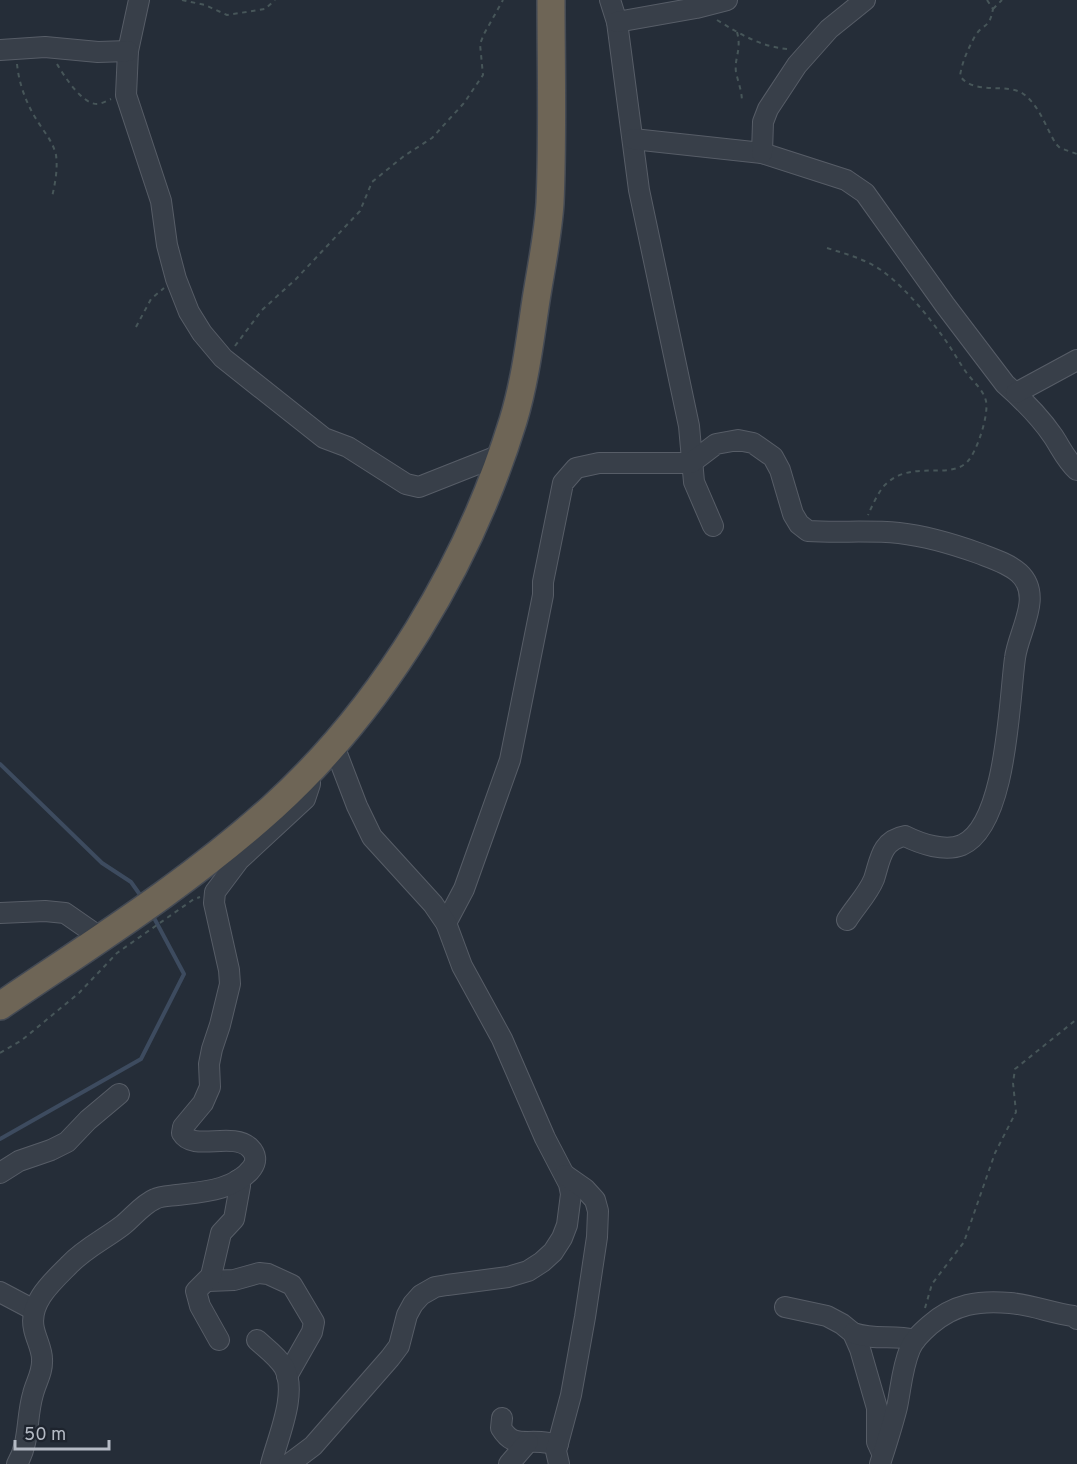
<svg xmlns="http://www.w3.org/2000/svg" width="1077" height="1464" viewBox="0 0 1077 1464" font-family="Overpass,sans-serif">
  <rect width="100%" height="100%" fill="#252d38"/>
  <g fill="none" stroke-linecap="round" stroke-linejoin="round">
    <g stroke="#3d4b5f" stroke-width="4">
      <polyline points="0,764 102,863 131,882 143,899"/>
      <polyline points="0,1139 141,1059 184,974 153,916"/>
    </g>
    <g stroke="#575d67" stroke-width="22">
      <g id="minor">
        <polyline points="139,0 128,51 126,95 161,201 167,245 176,279 189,312 202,333 223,358 324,438 348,447 406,484 419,487 500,455"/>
        <polyline points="610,0 617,22 639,190 689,426 694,482 713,526"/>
        <polyline points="617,22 696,8 727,0"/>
        <polyline points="0,50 45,47 98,52 128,51"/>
        <path d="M633,139L762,153L846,180L865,193L945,305L1005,384C1022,399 1040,417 1053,436C1061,448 1066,460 1077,470"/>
        <polyline points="762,153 763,122 768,109 797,65 829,29 865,0"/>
        <polyline points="1016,393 1077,360"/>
        <polyline points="0,913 45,911 65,913 101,938"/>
        <path d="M446,923L464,889L510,760L543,595V582L563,483L576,468L599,463H691L716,444L738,440L753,443L773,457L780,470L793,514L799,524L808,531C838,533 868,530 899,533C925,536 953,544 978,553C991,558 1008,563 1019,573C1044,596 1018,632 1015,658C1009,701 1007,825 962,845C945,852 921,844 905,836C881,840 880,861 874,879C868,894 855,907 847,920"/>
        <polyline points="0,1173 19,1161 51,1150 67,1142 88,1120 119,1094"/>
        <polyline points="208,1281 234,1280 259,1273 268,1274 292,1285 314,1322 312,1332 287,1376"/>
        <polyline points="0,1292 34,1310"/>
        <polyline points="785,1307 827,1316 842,1324 853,1333 860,1349 877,1408 877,1442 882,1453"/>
        <path d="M853,1333C877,1341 892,1334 915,1340"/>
        <polyline points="219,1340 200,1306 196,1291 211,1276 221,1233 234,1219 240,1186 238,1180"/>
        <path d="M257,1340C267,1349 277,1356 284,1367C298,1393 278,1437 271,1464"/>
        <path d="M502,1418L501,1428C509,1441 515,1442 529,1442C538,1441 548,1443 558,1444"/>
        <path d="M17,1464C30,1442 26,1418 33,1394C36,1382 43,1372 42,1359C42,1349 36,1339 34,1329C28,1303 52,1282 69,1265C85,1248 105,1239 123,1225C133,1217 143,1204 155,1199C161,1196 170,1196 177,1195C202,1192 236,1190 252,1168C257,1161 256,1154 250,1148C233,1131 193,1152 182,1133L183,1127L203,1103L210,1087L209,1064L212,1049L220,1025L230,984L229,970L214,903L215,892L239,860L305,799L310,784V771"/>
        <polyline points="289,1464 313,1446 390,1358 399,1346 407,1315 413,1304 421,1295 435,1287 447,1285 508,1277 528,1271 542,1262 553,1252 562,1238 567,1225 571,1194 569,1184 545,1138 502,1039 462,966 446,923 433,904 372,837 357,806 334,746"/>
        <polyline points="509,1464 528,1442"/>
        <polyline points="559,1464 556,1451 571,1395 585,1317 597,1237 598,1211 595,1200 585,1189 565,1175"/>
        <path d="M880,1464C886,1445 892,1427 897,1407C901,1388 902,1368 910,1349C914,1339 922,1332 930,1325C954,1304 979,1300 1010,1303C1032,1305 1052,1313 1073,1316L1077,1319"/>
      </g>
    </g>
    <g stroke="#444a54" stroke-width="30">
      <path id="highway" d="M0,1006C93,943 189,883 273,807C384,706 469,564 513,421C525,382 530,340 536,300C541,268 548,235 550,203C553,135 551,67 551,0"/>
    </g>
    <g stroke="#475659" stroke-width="2" stroke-dasharray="4.5 4.5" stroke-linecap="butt">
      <polyline points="182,0 205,5 227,15 265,9 275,0"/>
      <path d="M987,0L993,9C989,30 984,22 975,36C968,49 962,62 960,76C974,95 1004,83 1022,93C1039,104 1046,128 1056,144L1060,148L1077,154"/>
      <polyline points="993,9 1002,0"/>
      <path d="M717,20C740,34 761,47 788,49"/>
      <path d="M737,32C742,50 734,58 736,72C738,82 742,91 742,102"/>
      <path d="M17,64C19,85 27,105 38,122C45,133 53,142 56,155C58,169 55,184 52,197"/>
      <path d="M57,64C64,76 82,104 97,104C101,104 107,101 111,99"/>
      <path d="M827,248C846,254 865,259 881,270C906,288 928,316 946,341C953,351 959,362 966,372C973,382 983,389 986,401C989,415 977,451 968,461C949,482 910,457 883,487C877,495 872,506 868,515"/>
      <polyline points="136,327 151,299 164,288"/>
      <polyline points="235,346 262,310 296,279 360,211 372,182 404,156 432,138 464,103 483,75 480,44 484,34 503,0"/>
      <polyline points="0,1053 22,1040 79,993 117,953 194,899 200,897"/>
      <polyline points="925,1308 932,1284 964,1242 995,1153 1016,1112 1013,1083 1015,1069 1077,1019"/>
    </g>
    <use href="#minor" stroke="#383f49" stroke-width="20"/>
    <use href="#highway" stroke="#6e6556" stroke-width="27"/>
  </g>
  <path d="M15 1440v9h94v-9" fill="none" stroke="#b4bac4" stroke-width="3"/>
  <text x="24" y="1440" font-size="18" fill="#b4bac4" stroke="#1e242e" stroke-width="4.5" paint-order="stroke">50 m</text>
</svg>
